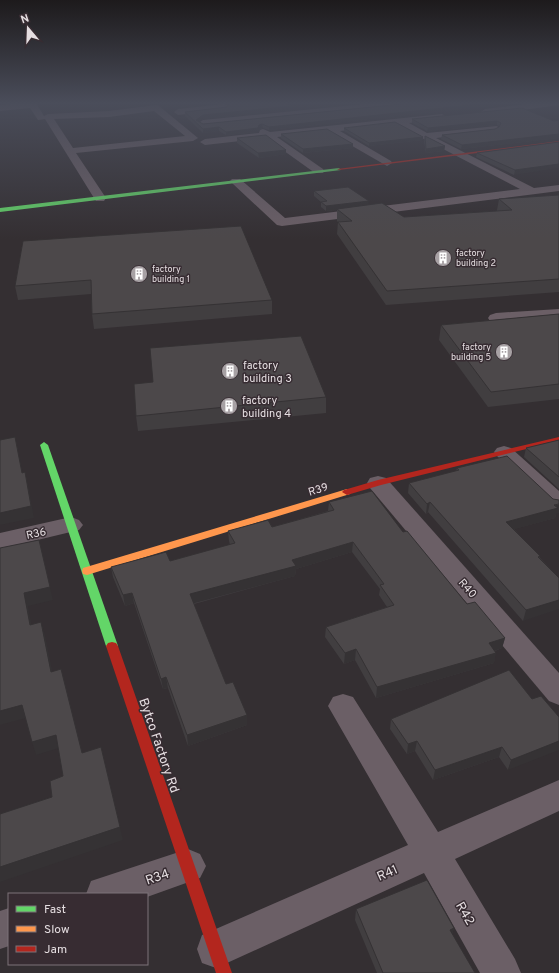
<svg xmlns="http://www.w3.org/2000/svg" width="559" height="973" viewBox="0 0 559 973" font-family="Overpass,sans-serif">
  <rect width="100%" height="100%" fill="#342f32"/>
  <g fill="none" stroke-linecap="round" stroke-linejoin="round">
    <g fill="#6b5f66" fill-rule="evenodd">
      <path d="M25,103H36L44,116L48,114L109,111L156,105L159,106L198,138L193,141L76,153L106,198L104,201H96L94,198L45,119L38,120L30,108L0,111V105ZM154,111L185,136L73,148L54,119L109,117Z"/>
      <polygon points="375,103 406,103 402,106 203,126 198,123 203,120"/>
      <polygon points="535,103 559,103 559,105 485,115 481,112 485,109"/>
      <polygon points="224,104 227,105 228,107 227,109 178,115 174,112 178,109"/>
      <polygon points="442,114 447,117 445,119 409,123 427,133 497,126 499,128 497,130 494,131 436,138 534,188 559,185 559,191 282,226 277,225 232,183 230,181 232,179 240,179 285,218 520,189 397,125 340,131 391,161 392,163 387,166 328,132 277,137 323,169 324,171 323,173 315,173 266,138 205,145 200,142 205,139 259,133 260,130 263,129 270,132"/>
      <polygon points="559,309 559,319 496,323 490,321 488,318 490,315 496,313"/>
      <polygon points="504,446 511,448 559,491 559,510 551,508 497,456 494,452 497,448"/>
      <polygon points="378,476 386,478 559,673 559,705 549,701 370,488 367,483 370,478"/>
      <polygon points="71,517 79,520 83,525 79,530 0,549 0,533"/>
      <polygon points="343,694 353,697 438,832 559,780 559,811 455,859 515,959 521,973 480,973 424,873 216,968 202,963 197,949 202,935 408,845 328,706 333,697"/>
      <polygon points="188,849 200,854 206,866 200,878 147,897 147,894 86,894 91,881"/>
      <polygon points="9,908 9,946 0,949 0,911"/>
    </g>
    <g fill="#63d668" fill-rule="evenodd">
      <polygon points="339,168 341,170 0,212 0,208"/>
      <polygon points="44,442 48,445 118,646 116,649 112,650 108,649 106,646 40,445"/>
    </g>
    <polygon fill="#ff974d" fill-rule="evenodd" points="347,489 352,492 350,494 87,575 83,574 82,571 83,568"/>
    <g fill="#b3261e" fill-rule="evenodd">
      <polygon points="559,141 559,143 339,170 337,169"/>
      <polygon points="559,437 559,441 381,485 347,495 342,492 344,490 378,480"/>
      <polygon points="112,642 116,643 118,646 232,973 216,973 106,646 108,643"/>
    </g>
  </g>
  <g fill="#413e40">
    <polygon points="226,103 286,103 292,110 203,119 199,122 203,124 402,104 404,103 517,103 269,130 263,128 260,129 258,132 226,135 219,131 203,133 185,116 185,112 227,107 229,105 228,104"/>
    <polygon points="412,119 559,120 559,138 461,149 441,139 442,135 495,129 499,127 499,126 497,125 427,131 412,123"/>
    <polygon points="344,128 423,137 423,140 369,146 344,131"/>
    <polygon points="281,134 353,144 353,148 303,153 281,138"/>
    <polygon points="425,136 445,146 444,151 426,153 424,141"/>
    <polygon points="237,138 286,150 286,154 259,158 237,143"/>
    <polygon points="559,142 514,175 476,157 477,153"/>
    <polygon points="314,191 369,205 404,217 497,211 497,210 499,199 559,195 559,292 386,305 337,234 338,222 337,221 337,210 326,211 321,207 321,202 314,196"/>
    <polygon points="23,241 272,300 272,314 94,329 92,314 91,294 18,300 15,286"/>
    <polygon points="559,314 559,399 488,407 439,340 441,325"/>
    <polygon points="153,382 326,397 326,413 138,431 136,416"/>
    <polygon points="559,440 559,489 524,457 526,448"/>
    <polygon points="457,468 556,514 555,518 514,529 540,558 559,578 523,621 428,512 426,514 408,493 409,483 456,471"/>
    <polygon points="329,502 403,532 467,604 505,638 502,648 495,651 494,663 376,698 355,660 344,664 325,637 326,627 387,607 379,595 380,589 352,552 296,569 295,576 194,604 226,684 247,715 247,725 188,746 168,688 163,689 134,603 125,606 113,577 111,567 170,561 230,545 229,541 228,531 272,527 328,511"/>
    <polygon points="532,699 508,770 499,757 433,780 415,751 407,754 390,729 391,719"/>
    <polygon points="356,909 454,928 452,934 475,973 377,973 355,920"/>
  </g>
  <g fill="#353234">
    <polygon points="206,103 219,103 206,104"/>
    <polygon points="488,103 517,103 269,130 269,127"/>
    <polygon points="292,106 292,110 203,119 197,124 196,120 203,115"/>
    <polygon points="497,121 497,125 427,131 428,128"/>
    <polygon points="262,124 263,128 260,129 258,132 226,135 226,132"/>
    <polygon points="219,127 219,131 203,133 203,129"/>
    <polygon points="559,134 559,138 461,149 462,145"/>
    <polygon points="423,137 423,140 369,146 369,143"/>
    <polygon points="353,144 353,148 303,153 303,149"/>
    <polygon points="445,146 444,151 426,153 426,149"/>
    <polygon points="286,150 286,154 259,158 258,153"/>
    <polygon points="559,164 559,168 514,175 515,170"/>
    <polygon points="369,201 368,206 337,209 337,210 326,211 326,206"/>
    <polygon points="15,437 18,449 25,485 22,473"/>
    <polygon points="25,472 28,484 34,518 0,525 0,513"/>
    <polygon points="430,502 428,512 426,514 427,504"/>
    <polygon points="559,504 559,513 556,514 555,518 504,532 506,522"/>
    <polygon points="39,540 53,600 28,606 34,638 30,625 24,593"/>
    <polygon points="353,542 352,552 296,569 295,576 191,604 190,594 292,560"/>
    <polygon points="132,593 134,603 125,606 123,595"/>
    <polygon points="559,600 559,609 523,621 526,610"/>
    <polygon points="41,622 45,635 55,685 51,672"/>
    <polygon points="505,638 502,648 486,654 489,643"/>
    <polygon points="356,649 355,660 344,664 345,653"/>
    <polygon points="496,653 494,663 376,698 377,687"/>
    <polygon points="166,677 168,688 163,689 161,679"/>
    <polygon points="22,705 26,718 0,725 0,711"/>
    <polygon points="247,715 247,725 188,746 187,735"/>
    <polygon points="56,735 59,748 36,755 32,742"/>
    <polygon points="417,741 415,751 407,754 408,744"/>
    <polygon points="559,741 559,750 508,770 511,760"/>
    <polygon points="502,747 499,757 433,780 435,770"/>
    <polygon points="120,827 123,840 0,882 0,867"/>
    <polygon points="454,928 451,938 450,930"/>
  </g>
  <g fill="#4c484a" stroke="#353234">
    <polygon points="229,103 286,103 292,106 203,115 196,120 203,124 402,104 404,103 488,103 269,127 262,124 259,125 258,128 226,132 219,127 203,129 185,112 227,107 229,104"/>
    <polygon points="522,108 554,121 559,120 559,134 462,145 442,135 495,129 499,127 501,123 497,121 428,128 412,119"/>
    <polygon points="395,122 423,137 369,143 344,128"/>
    <polygon points="327,129 353,144 303,149 281,134"/>
    <polygon points="266,135 286,150 258,153 237,138"/>
    <polygon points="425,136 445,146 426,149"/>
    <polygon points="559,142 559,164 515,170 477,153"/>
    <polygon points="348,187 369,201 326,206 321,202 327,201 314,191"/>
    <polygon points="559,195 559,279 387,291 338,222 352,221 337,209 382,203 404,217 512,210 499,199"/>
    <polygon points="241,226 272,300 92,314 91,280 15,286 23,241"/>
    <polygon points="559,314 559,384 491,392 441,325"/>
    <polygon points="301,336 326,397 136,416 134,384 153,382 150,348"/>
    <polygon points="15,437 22,473 25,472 31,506 0,513 0,440"/>
    <polygon points="559,440 559,477 526,448"/>
    <polygon points="507,456 553,499 559,500 559,504 554,505 558,508 506,522 540,556 538,557 559,578 559,600 526,610 430,502 427,504 409,483 459,470 457,468"/>
    <polygon points="372,491 403,532 407,531 467,604 475,602 505,638 489,643 496,653 377,687 356,649 345,653 326,627 394,605 380,585 384,584 353,542 292,560 296,566 190,594 226,684 233,682 247,715 187,735 166,677 161,679 132,593 123,595 111,567 166,552 170,561 235,543 228,531 268,520 272,527 334,510 329,502"/>
    <polygon points="39,540 50,587 24,593 30,625 41,622 51,672 61,669 82,753 101,747 120,827 0,867 0,814 52,797 50,781 63,776 56,735 32,742 22,705 0,711 0,548"/>
    <polygon points="509,670 532,699 541,696 559,717 559,741 511,760 502,747 435,770 417,741 408,744 391,719"/>
    <polygon points="427,880 454,928 450,930 475,973 383,973 356,909"/>
  </g>
  <linearGradient id="sky" x2="0" y2="1"><stop stop-color="#1d1a1c"/><stop offset="0.43" stop-color="#4a4d5a"/><stop offset="1" stop-color="#4a4d5a" stop-opacity="0"/></linearGradient>
  <rect width="559" height="239" fill="url(#sky)"/>
  <defs>
    <g id="building-disc" transform="scale(0.9)"><circle r="9.5" fill="#a7a1a4" stroke="#372c32"/><path d="M-4-6H4V6H1V3H-1V6H-4ZM-2.5-4.3h1.7v1.8h-1.7ZM.8-4.3h1.7v1.8H.8ZM-2.5-1h1.7V.8h-1.7ZM.8-1h1.7V.8H.8Z" fill="#fff"/></g>
  </defs>
  <g fill-rule="evenodd">
    <use href="#building-disc" x="443" y="258"/>
    <use href="#building-disc" x="139" y="274"/>
    <use href="#building-disc" x="504" y="352"/>
    <use href="#building-disc" x="230" y="371"/>
    <use href="#building-disc" x="229" y="406"/>
  </g>
  <g text-anchor="middle" stroke-width="3" stroke-linejoin="round" paint-order="stroke">
    <g font-size="9" fill="#e5dee1" stroke="#372c32" text-anchor="start">
      <text x="456" y="256">factory<tspan x="456" dy="10">building 2</tspan></text>
      <text x="152" y="272">factory<tspan x="152" dy="10">building 1</tspan></text>
      <text x="491" y="350" text-anchor="end">factory<tspan x="491" dy="10">building 5</tspan></text>
    </g>
    <g font-size="11" fill="#e5dee1" stroke="#372c32" text-anchor="start">
      <text x="243" y="369">factory<tspan x="243" dy="13">building 3</tspan></text>
      <text x="242" y="404">factory<tspan x="242" dy="13">building 4</tspan></text>
    </g>
    <g font-size="11" fill="#e5dee1" stroke="#372c32">
      <text transform="translate(318 489) rotate(-17)" y="4">R39</text>
      <text transform="translate(36 533) rotate(-12)" y="4">R36</text>
      <text transform="translate(468 588) rotate(49)" y="4">R40</text>
    </g>
    <g font-size="13" fill="#e5dee1" stroke="#372c32">
      <text transform="translate(160 745) rotate(71)" y="5">Bytco Factory Rd</text>
      <text transform="translate(387 872) rotate(-24)" y="5">R41</text>
      <text transform="translate(157 876) rotate(-19)" y="5">R34</text>
      <text transform="translate(466 913) rotate(60)" y="5">R42</text>
    </g>
  </g>
  <rect x="8" y="893" width="140" height="72" fill="#372c32" stroke="#7d7378"/>
  <rect x="16" y="906" width="20" height="6" fill="#63d668" stroke="#7d7378"/>
  <text x="44" y="913" font-size="12" fill="#e5dee1">Fast</text>
  <rect x="16" y="926" width="20" height="6" fill="#ff974d" stroke="#7d7378"/>
  <text x="44" y="933" font-size="12" fill="#e5dee1">Slow</text>
  <rect x="16" y="946" width="20" height="6" fill="#b3261e" stroke="#7d7378"/>
  <text x="44" y="953" font-size="12" fill="#e5dee1">Jam</text>
  <g transform="translate(28 28) rotate(341)" stroke="#372c32" stroke-width="3" paint-order="stroke">
  <path d="M0-3L7 15L0 10L-7 15Z" fill="#e5dee1"/>
  <text y="-6" font-size="11" font-weight="bold" text-anchor="middle" fill="#e5dee1">N</text>
  </g>
</svg>
